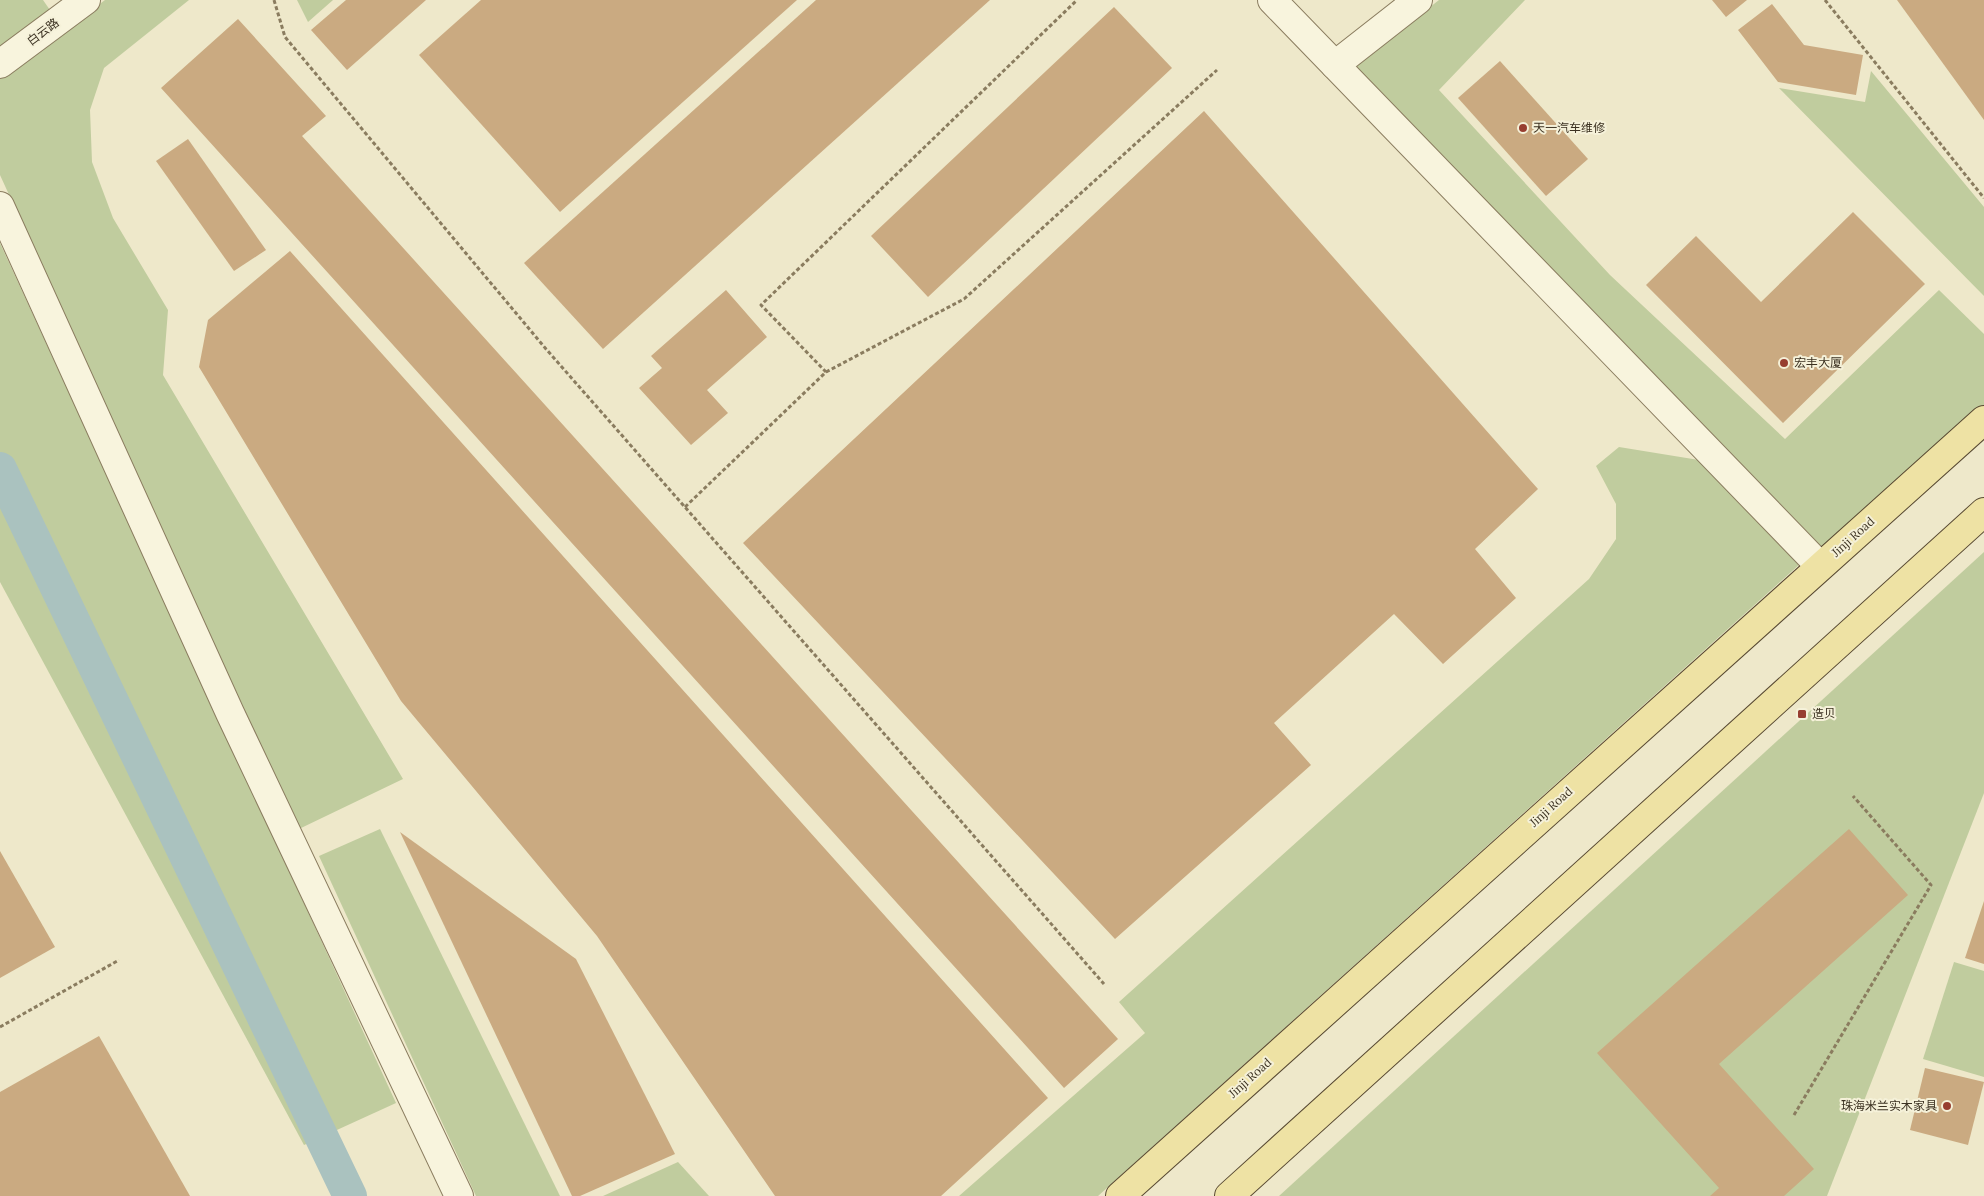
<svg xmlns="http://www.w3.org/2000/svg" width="1984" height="1196" viewBox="0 0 1984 1196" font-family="Lora,'Noto Sans SC',serif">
  <rect width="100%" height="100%" fill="#eee8ca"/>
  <g fill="#c0cc9e">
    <polygon points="0,0 43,0 52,13 0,51"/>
    <polygon points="105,0 189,0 104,68 90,110 92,162 113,218 168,310 163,375 403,779 299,829 0,175 0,79"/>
    <polygon points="297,0 333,0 308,22"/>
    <polygon points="1439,0 1525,0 1439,90 1610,275 1785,439 1939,290 1984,334 1984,406 1822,547 1355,66"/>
    <polygon points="1871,71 1984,207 1984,296 1779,88 1865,102"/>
    <polygon points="0,243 396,1103 304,1145 0,582"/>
    <polygon points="1619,447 1705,461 1800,564 1098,1196 959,1196 1145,1033 1119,1002 1589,579 1616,539 1616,504 1596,466"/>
    <polygon points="1984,552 1984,793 1827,1196 1279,1196"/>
    <polygon points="380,829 560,1196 476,1196 319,856"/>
    <polygon points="1954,962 1984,971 1984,1077 1923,1059"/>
    <polygon points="678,1162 709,1196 603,1196"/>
  </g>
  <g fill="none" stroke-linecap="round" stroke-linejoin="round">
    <polyline stroke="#aac2bf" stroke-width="34" points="0,469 350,1196"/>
  </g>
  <g fill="#caaa81">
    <polygon points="346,0 426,0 347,70 311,30"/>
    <polygon points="481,0 797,0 560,212 419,55"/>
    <polygon points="816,0 990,0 603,349 524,263"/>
    <polygon points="1712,0 1747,0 1726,17"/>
    <polygon points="1897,0 1984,0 1984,120"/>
    <polygon points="1772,4 1804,45 1863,55 1856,95 1778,82 1738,30"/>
    <polygon points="1114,7 1172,68 928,297 871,236"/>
    <polygon points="238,19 326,116 302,136 1118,1039 1064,1088 161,88"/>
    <polygon points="1500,61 1588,159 1546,196 1458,98"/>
    <polygon points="1204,111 1538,489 1475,549 1516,598 1443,664 1394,614 1274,723 1311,765 1115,939 743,543"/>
    <polygon points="188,139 266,250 234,271 156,161"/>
    <polygon points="1853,212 1925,284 1783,423 1646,285 1696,236 1761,302"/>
    <polygon points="290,251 1048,1098 941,1196 775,1196 597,936 401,701 199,367 208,320"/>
    <polygon points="726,290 767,337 707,390 728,413 691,445 639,388 662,368 651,356"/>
    <polygon points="1849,829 1908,895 1719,1064 1814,1169 1784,1196 1710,1196 1719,1188 1597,1053"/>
    <polygon points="400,832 576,959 675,1154 580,1196 572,1196"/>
    <polygon points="0,851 55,947 0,978"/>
    <polygon points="1984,901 1984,964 1965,958"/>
    <polygon points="99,1036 190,1196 0,1196 0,1092"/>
    <polygon points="1925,1068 1984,1082 1968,1145 1910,1130"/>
  </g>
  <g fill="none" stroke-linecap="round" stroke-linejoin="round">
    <g stroke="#8a7c5f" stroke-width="30">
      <g id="minor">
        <polyline points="1272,0 1820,566"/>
        <polyline points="1335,65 1418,0"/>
        <polyline points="0,206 230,713 459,1196"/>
      </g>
    </g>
    <g stroke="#8a7c5f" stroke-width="30">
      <polyline id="tertiary" points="0,64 86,0"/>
    </g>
    <g stroke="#584932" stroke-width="30">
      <g id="primary">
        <polyline points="1120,1196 1984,420"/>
        <polyline points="1229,1196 1984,512"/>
      </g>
    </g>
    <g stroke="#8a7c5f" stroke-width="3" stroke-dasharray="4 2.5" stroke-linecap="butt">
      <polyline points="274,0 285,37 546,349 1104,984"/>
      <polyline points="1825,0 1984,198"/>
      <polyline points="826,372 964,299 1217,70"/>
      <polyline points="685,507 826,372 761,305 1077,0"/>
      <polyline points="0,1027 119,960"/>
      <polyline points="1794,1115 1931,885 1853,796"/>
    </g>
    <use href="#minor" stroke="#f8f4dd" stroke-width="28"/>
    <use href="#tertiary" stroke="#f8f4dd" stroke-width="28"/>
    <use href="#primary" stroke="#eee2a4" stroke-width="28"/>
  </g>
  <g fill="#973e30" stroke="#f5f1d9" stroke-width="2">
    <circle cx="1523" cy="128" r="5"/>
    <circle cx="1784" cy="363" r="5"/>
    <rect x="1797" y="709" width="10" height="10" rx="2.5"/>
    <circle cx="1947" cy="1106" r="5"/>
  </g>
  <g text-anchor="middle" stroke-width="4" stroke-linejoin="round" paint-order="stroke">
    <g font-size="12" fill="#3b3121" stroke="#f5f1d9">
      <text transform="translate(43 32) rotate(-37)" y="4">白云路</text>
      <text transform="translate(1853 537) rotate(-42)" y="4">Jinji Road</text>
      <text transform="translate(1551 807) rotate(-42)" y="4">Jinji Road</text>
      <text transform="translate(1250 1078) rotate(-42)" y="4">Jinji Road</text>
    </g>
    <g font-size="12" fill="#3b3121" stroke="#f5f1d9" text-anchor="start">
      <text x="1533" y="132">天一汽车维修</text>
      <text x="1794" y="367">宏丰大厦</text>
      <text x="1812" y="718">造贝</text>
      <text x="1937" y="1110" text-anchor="end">珠海米兰实木家具</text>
    </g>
  </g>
</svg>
